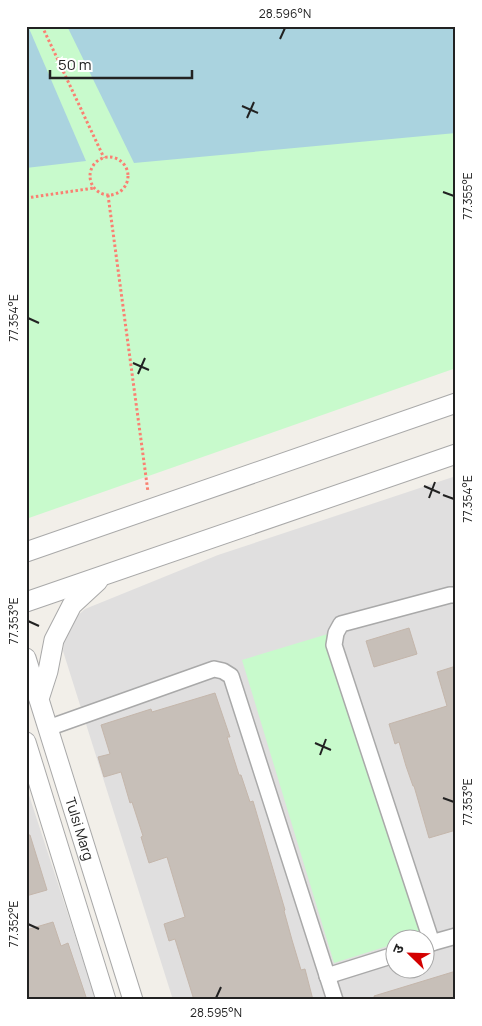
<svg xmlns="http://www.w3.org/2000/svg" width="482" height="1026" viewBox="0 0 482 1026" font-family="Manrope,'Noto Sans Devanagari',sans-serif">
  <rect width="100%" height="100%" fill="#f2efe9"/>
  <g fill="#e0dfdf" fill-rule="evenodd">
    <path d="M456,476V1000H173L63,651L66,626L85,609L218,555ZM394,938H424V968H394Z"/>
    <polygon points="26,786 96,1000 26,1000"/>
  </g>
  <g fill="#c8facc">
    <polygon points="26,26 456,26 456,368 26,519"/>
    <polygon points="331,633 424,935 413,938 394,938 394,944 334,963 242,660"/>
  </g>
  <g fill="#aad3df">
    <polygon points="26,26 28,26 86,161 26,168"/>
    <polygon points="67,26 456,26 456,133 134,163"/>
  </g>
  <g fill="#c7bfb8" stroke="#c4b6ab">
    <polygon points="409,628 417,654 374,667 366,641"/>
    <polygon points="456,666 456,830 429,838 414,786 413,786 406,766 399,742 395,744 389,724 447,706 437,672"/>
    <polygon points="215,693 230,737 227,737 239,775 241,775 250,802 253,801 285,910 284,911 292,940 301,970 305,969 313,1000 194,1000 175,939 169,941 164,924 185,917 167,857 149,863 141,837 143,836 132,802 130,803 121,772 104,777 98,757 110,754 101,725 151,709 152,712"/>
    <polygon points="26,835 30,835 47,890 26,896"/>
    <polygon points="53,922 61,946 68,943 87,1000 26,1000 26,930"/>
    <polygon points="456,971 456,1000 375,1000 374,996"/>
  </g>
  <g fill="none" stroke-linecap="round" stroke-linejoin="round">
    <g stroke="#a9a9a9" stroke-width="18">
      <g id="minor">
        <polyline points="48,728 214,669 223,671 231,676 335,1000"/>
        <polyline points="432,943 334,645 336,633 341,624 450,595 456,595"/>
        <polyline points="424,945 456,936"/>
        <polyline points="327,976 394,955"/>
      </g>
    </g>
    <g stroke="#a9a9a9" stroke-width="21">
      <g id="tertiary">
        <polyline points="26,552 456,403"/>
        <polyline points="26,602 456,454"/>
        <path id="s1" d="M26,658L133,1000"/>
        <polyline points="39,699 48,671 54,640 72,605 98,581"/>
        <polyline points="26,742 106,1000"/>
      </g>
    </g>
    <g stroke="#fa8072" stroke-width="3" stroke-dasharray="2.5 2.5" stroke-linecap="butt">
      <polyline points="42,26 104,158"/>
      <circle cx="109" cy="176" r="19"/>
      <polyline points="108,195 148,492"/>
      <polyline points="26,198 94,188"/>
    </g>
    <use href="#minor" stroke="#fff" stroke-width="15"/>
    <use href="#tertiary" stroke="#fff" stroke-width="19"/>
  </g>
  <path fill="none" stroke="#222" stroke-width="2" d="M280,39L285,28M242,106L258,113M247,118L254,102M443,192L454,196M28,318L39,323M133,363L149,370M138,374L145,358M424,486L440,493M443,495L454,499M429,498L435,482M28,621L39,626M315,743L331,750M320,755L326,739M443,798L454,802M28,924L39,929M216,998L221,987"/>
  <g text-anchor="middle" stroke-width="4" stroke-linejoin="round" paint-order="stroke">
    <g font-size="14" fill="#222" stroke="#fff">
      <text dy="5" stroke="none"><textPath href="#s1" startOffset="179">Tulsi Marg</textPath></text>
    </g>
  </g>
  <rect width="482" height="1026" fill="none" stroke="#ffffff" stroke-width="55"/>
  <g transform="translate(410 954) rotate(293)"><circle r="24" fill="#ffffff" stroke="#a7a7a7"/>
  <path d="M0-4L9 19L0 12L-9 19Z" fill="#d40000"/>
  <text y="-8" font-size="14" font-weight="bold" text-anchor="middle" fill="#222222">उ</text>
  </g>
  <path d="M50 70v8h142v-8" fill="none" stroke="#222222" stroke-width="2.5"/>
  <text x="58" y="70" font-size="15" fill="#222222" stroke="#ffffff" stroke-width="4" paint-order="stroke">50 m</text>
  <rect x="28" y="28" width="426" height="970" fill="none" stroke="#222" stroke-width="2"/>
  <g font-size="12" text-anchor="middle" fill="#222">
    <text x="285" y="18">28.596°N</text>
    <text transform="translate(468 196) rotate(-90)" y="4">77.355°E</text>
    <text transform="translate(14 318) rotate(-90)" y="4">77.354°E</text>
    <text transform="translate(468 499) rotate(-90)" y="4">77.354°E</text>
    <text transform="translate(14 621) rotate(-90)" y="4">77.353°E</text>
    <text transform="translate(468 802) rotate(-90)" y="4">77.353°E</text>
    <text transform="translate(14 924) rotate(-90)" y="4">77.352°E</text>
    <text x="216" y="1017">28.595°N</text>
  </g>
</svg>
